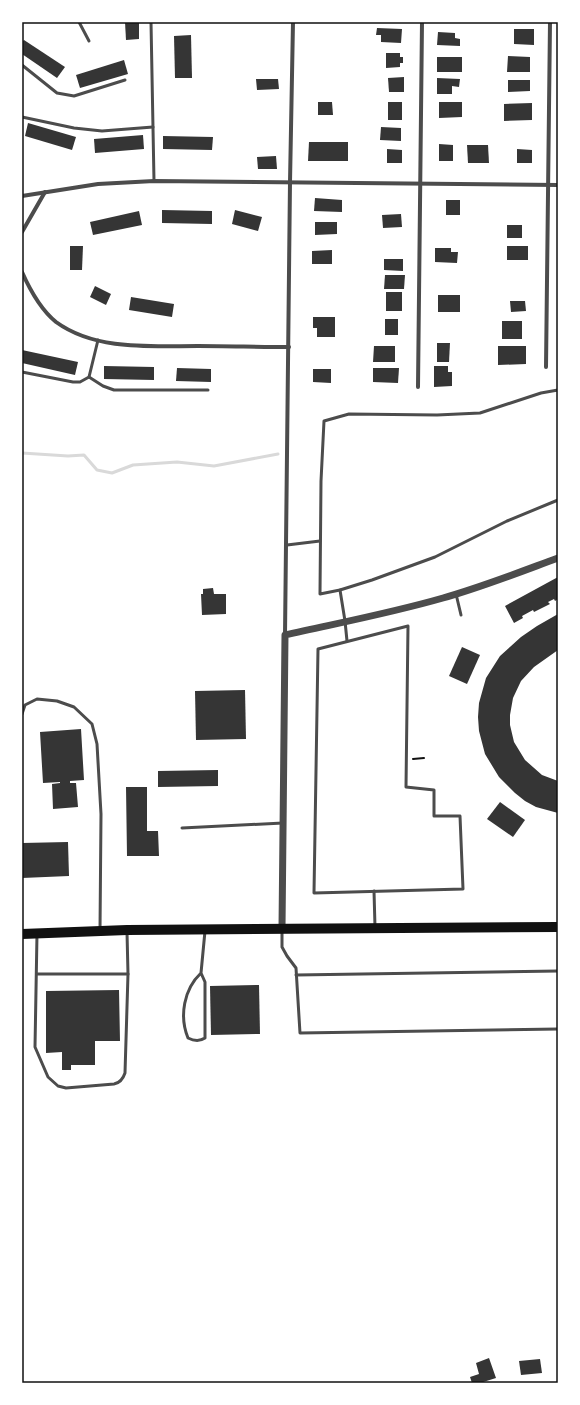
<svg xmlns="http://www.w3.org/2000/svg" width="580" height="1405" viewBox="0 0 580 1405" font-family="'PT Sans',sans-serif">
  <rect width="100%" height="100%" fill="#fff"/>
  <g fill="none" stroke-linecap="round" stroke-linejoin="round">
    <polyline stroke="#d9d9d9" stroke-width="3" points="22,453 68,456 84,455 97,470 112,473 133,465 177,462 214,466 278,454"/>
  </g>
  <g fill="#353535">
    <polygon points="125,22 139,22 139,39 126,40"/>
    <polygon points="377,28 402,29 401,43 381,42 381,35 376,35"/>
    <polygon points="514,29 534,29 534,45 514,44"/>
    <polygon points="438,32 455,33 455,38 460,39 460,46 437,45"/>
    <polygon points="191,35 192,78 175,78 174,36"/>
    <polygon points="24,40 65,67 57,78 22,54 22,42"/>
    <polygon points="386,53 400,53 400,57 403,57 403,63 400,63 400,67 386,68"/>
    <polygon points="508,56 530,57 530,72 507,72"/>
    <rect x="437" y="57" width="25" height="15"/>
    <polygon points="124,60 128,74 80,88 76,75"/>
    <polygon points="404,77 404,92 389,92 388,78"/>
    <polygon points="437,78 460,79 459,87 452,86 452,94 437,94"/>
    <polygon points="256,79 278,79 279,89 257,90"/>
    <polygon points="508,80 530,80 530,91 508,92"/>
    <polygon points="318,102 332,102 333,115 318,115"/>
    <rect x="388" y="102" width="14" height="18"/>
    <polygon points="439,102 462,102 462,117 439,118"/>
    <polygon points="532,103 532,120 504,121 504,104"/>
    <polygon points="28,123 76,137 72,150 25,136"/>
    <polygon points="381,127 401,128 401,141 380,140"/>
    <polygon points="143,135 144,149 95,153 94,139"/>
    <polygon points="163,136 213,137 212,150 163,149"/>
    <polygon points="309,142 348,142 348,161 308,161"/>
    <polygon points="439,144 453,145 453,161 439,161"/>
    <polygon points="467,145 488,145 489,163 468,163"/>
    <polygon points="387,149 402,150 402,163 387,163"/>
    <polygon points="517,149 532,150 532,163 517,163"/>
    <polygon points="276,156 277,169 258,169 257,157"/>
    <polygon points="315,198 342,200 342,212 314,211"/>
    <rect x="446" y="200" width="14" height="15"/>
    <polygon points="162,210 212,211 212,224 162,223"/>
    <polygon points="235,210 262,217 258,231 232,224"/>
    <polygon points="139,211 142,225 93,235 90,222"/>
    <polygon points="401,214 402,227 383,228 382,215"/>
    <polygon points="315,222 337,222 337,234 315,235"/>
    <rect x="507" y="225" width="15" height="13"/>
    <polygon points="70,246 83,246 82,270 70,270"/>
    <rect x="507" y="246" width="21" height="14"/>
    <polygon points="435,248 451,248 451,252 458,252 457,263 435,262"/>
    <polygon points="332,250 332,264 312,264 312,251"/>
    <polygon points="384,259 403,259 403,271 384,270"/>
    <polygon points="385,275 405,275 404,289 384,289"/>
    <polygon points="95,286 111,294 106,305 90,297"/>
    <rect x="386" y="292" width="16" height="19"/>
    <rect x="438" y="295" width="22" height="17"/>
    <polygon points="131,297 174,304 172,317 129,310"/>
    <polygon points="510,301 525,301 526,311 511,312"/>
    <polygon points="313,317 335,317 335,337 317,337 317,328 313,328"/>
    <rect x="385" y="319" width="13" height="16"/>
    <rect x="502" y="321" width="20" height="18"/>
    <polygon points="437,343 450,343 449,362 437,362"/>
    <polygon points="374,346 395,346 395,362 373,362"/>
    <polygon points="498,346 526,346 526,364 498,365"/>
    <polygon points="22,350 78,362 75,375 22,363"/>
    <polygon points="104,366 154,367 154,380 104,379"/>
    <polygon points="434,366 448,366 448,372 452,372 452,386 434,387"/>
    <polygon points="177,368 211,369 211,382 176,381"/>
    <polygon points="373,368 399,368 398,383 373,382"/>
    <polygon points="313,369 331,369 331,383 313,382"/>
    <polygon points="558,577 558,599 555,601 554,599 548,602 550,604 534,612 533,610 522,616 523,618 514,623 505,606"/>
    <polygon points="213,588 214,594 226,594 226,614 202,615 201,594 203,594 203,589"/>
    <polygon points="558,614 558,650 534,667 521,681 513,698 510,715 510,725 514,742 525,760 542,775 558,781 558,813 536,807 525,801 515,793 499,777 485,754 479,731 478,717 479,703 486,678 500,656 521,637 537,626"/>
    <polygon points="462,647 480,655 467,684 449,676"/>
    <polygon points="245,690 246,739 196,740 195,691"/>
    <polygon points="81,729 84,780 70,781 70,783 76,783 78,807 53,809 52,784 60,783 60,782 43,783 40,732"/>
    <polygon points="218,770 218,786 158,787 158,771"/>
    <polygon points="126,787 147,787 147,831 158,831 159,856 127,856"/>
    <polygon points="500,802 525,820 513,837 487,819"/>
    <polygon points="68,842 69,876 22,878 22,843"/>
    <polygon points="259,985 260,1034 211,1035 210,986"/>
    <polygon points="119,990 120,1041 95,1041 95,1065 71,1065 71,1070 62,1070 62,1052 46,1053 46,991"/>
    <polygon points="489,1358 496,1378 480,1383 472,1383 470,1377 479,1374 476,1363"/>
    <polygon points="540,1359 542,1373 521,1375 519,1361"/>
  </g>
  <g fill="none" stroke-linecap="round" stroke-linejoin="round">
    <polyline stroke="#111" stroke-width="2" points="413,759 424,758"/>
    <g stroke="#4c4c4c" stroke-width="3">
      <polyline points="79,22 89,41"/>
      <polyline points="151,22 154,181"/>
      <polyline points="22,65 57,93 74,96 125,80"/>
      <polyline points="22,117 74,128 102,131 153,127"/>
      <polyline points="22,372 73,382 80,382 89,377 98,340"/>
      <polyline points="89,377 103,386 114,390 208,390"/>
      <polyline points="558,390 541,393 480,413 437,415 349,414 324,421 321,481 320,594 340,590 372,580 435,557 507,521 558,500"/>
      <polyline points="287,545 320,541"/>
      <polyline points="340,590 345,621 347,641"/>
      <polyline points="456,594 461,615"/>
      <polygon points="408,626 406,787 434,790 434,816 460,816 463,889 314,893 318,649"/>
      <polyline points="22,714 25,705 37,699 57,701 74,707 92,724 97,744 101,814 100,930"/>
      <polyline points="182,828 283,823"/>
      <polyline points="374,891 375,927"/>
      <polyline points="282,930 282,947 287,956 296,968 300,1033 558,1029"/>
      <path d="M37,934L35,1047L48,1077L58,1086L66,1088L114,1084C120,1083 123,1079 125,1073L128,974"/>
      <path d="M201,973L205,982V1038C199,1042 194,1041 188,1038C179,1016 184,989 201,973L205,931"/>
      <polyline points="37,974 128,974 127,932"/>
      <polyline points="296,975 558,971"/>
    </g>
    <g stroke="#4c4c4c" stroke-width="4">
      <polyline points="22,196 98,184 154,181 558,185"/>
      <polyline points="22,232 45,192"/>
      <path d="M22,272C30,290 40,309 56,322C96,351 151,346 198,346C228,346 259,347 289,347"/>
      <polyline points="546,367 550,22"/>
      <polyline points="418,387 422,22"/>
      <polyline points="285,635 290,182 293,22"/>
    </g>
    <path stroke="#4c4c4c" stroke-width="7" d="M282,928L285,635C338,623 391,613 443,598C482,587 520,572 558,558"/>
    <polyline stroke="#111" stroke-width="10" points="22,934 127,930 558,927"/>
  </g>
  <rect width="580" height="1405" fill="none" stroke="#ffffff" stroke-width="46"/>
  <rect x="23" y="23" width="534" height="1359" fill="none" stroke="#111" stroke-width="1.5"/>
</svg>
